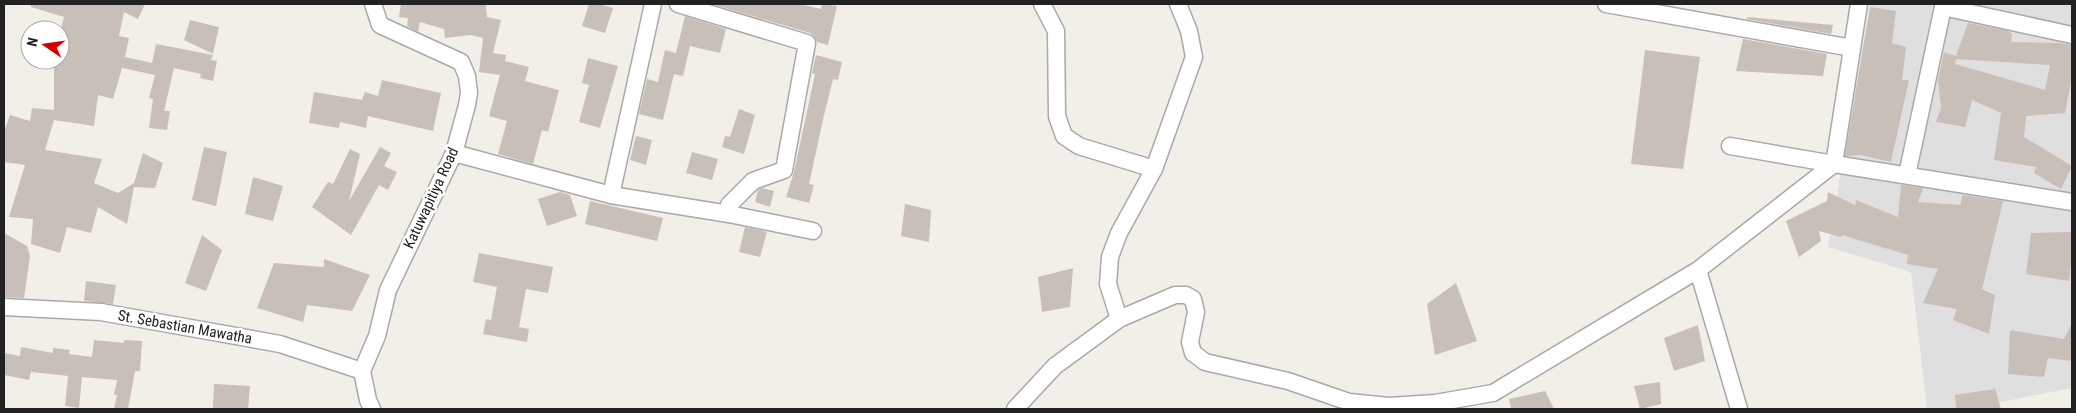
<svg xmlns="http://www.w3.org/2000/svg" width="2076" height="413" viewBox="0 0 2076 413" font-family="'Roboto Condensed',sans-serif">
  <rect width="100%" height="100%" fill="#f2efe9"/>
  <polygon fill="#e0dfdf" points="1870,4 2072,4 2072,388 1964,409 1927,409 1911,272 1828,247"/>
  <g fill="#c7bfb8" fill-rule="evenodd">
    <polygon points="31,4 145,4 138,19 124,12 119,36 129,38 125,57 152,63 156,44 213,55 211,60 217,61 213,81 200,78 201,74 174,68 164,111 170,111 167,130 149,128 153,99 149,98 155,75 122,68 113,99 98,95 94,126 54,120 45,150 102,159 94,183 118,193 134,183 143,153 163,163 155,188 134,187 127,224 98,207 91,233 67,227 60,253 31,244 33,219 9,217 25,165 4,162 4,132 10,115 30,121 32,108 54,110 54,61 60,61 60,33 64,17 31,7"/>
    <polygon points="401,4 486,4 487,17 501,20 493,53 506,55 505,61 529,67 525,81 559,90 548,132 542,130 533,164 498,154 507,121 489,116 500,75 479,72 483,38 471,35 445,38 444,29 420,22 418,32 407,26 408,18 399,17"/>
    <polygon points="589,4 598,4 613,8 605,33 582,26"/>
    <polygon points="712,4 799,4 821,9 822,4 837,6 828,45 817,42 814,36 810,33"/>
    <polygon points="1870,7 1896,11 1892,43 1906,47 1902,80 1909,80 1891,162 1861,155 1845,156"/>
    <polygon points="685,16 726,29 720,53 690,46 683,76 674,74 663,120 639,114 647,79 658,82 665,50 676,53"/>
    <polygon points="1747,17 1833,25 1831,34 1747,19"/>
    <polygon points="190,20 219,27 213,54 184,40"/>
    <path d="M1968,23L2008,31L2012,34L2011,42L2059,43L2072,45V76L2065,113L2026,116L2024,137L2072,166L2061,189L2034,173L2036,167L1994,160L2001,113L1972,100L1965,127L1936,122L1941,107L1938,80L1944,52L1956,56ZM1956,59L2050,65L2045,90L1955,64Z"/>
    <polygon points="1743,39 1827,54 1823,76 1736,71"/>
    <polygon points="1645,50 1700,57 1683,169 1631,164"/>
    <polygon points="816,55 842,62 838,80 833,79 824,115 809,184 814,185 809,203 786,197 794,172 815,74 812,73"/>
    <polygon points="588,58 618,66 600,128 579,122 589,85 582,83"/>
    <polygon points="382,80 441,93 433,131 368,116 366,128 340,122 339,128 309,123 314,92 362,100 365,92 378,96"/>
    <polygon points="739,109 755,115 744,154 722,147 725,136 730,137"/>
    <polygon points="636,136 652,140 646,165 630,160"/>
    <polygon points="204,147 227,152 216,206 192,200"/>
    <polygon points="380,147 391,153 384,166 397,172 388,190 379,185 351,235 312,207 328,182 333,184 350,149 360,154 349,201"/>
    <polygon points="692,152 718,159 712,180 686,173"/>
    <polygon points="253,177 283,186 273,221 245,214"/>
    <polygon points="1901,185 1923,188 1918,202 1960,205 1963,195 2003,201 1982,289 1995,295 1989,334 1953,320 1957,309 1923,303 1938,269 1907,264 1908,255 1842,235 1841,237 1819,231 1821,241 1799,257 1786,221 1827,201 1828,192 1855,205 1856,200 1898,217"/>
    <polygon points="762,188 774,191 770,207 755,202 758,190"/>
    <polygon points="560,192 570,195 577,216 547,226 538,199"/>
    <polygon points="590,201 663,218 657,241 585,224"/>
    <polygon points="905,204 931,210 929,242 901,236"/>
    <polygon points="745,227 767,232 760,257 739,252"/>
    <polygon points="2072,232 2072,253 2069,281 2026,274 2031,233"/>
    <polygon points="4,233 27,246 30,256 24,298 4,297"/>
    <polygon points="202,235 222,250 206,291 185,283"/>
    <polygon points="479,253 553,267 548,293 526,289 519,327 529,329 527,342 483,334 486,319 491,320 497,287 473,282"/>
    <polygon points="324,259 370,275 352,311 307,305 303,322 257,308 274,263 324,267"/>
    <polygon points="1073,268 1070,307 1042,312 1038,277"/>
    <polygon points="86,281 116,285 113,304 84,301"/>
    <polygon points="1456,283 1477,341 1435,355 1427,304"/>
    <polygon points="2072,323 2072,361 2048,358 2044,377 2008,374 2010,330 2064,339"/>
    <polygon points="1698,325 1705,361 1674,371 1664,338"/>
    <polygon points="94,340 124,343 124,340 142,341 140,371 135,371 128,409 114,409 117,395 114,395 117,380 82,377 79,408 65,406 68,376 31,372 29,380 4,375 4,353 20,356 21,347 53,353 53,348 70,350 69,354 92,357"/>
    <polygon points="1660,382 1661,404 1640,409 1634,386"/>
    <polygon points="214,384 250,386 248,409 213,409"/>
    <polygon points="1995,389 2001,409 1956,409 1955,395"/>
    <polygon points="1545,391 1554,409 1511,409 1509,399"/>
  </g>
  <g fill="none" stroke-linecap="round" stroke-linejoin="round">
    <g stroke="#a9a9a9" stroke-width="19">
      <g id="minor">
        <polyline points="678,4 807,43 784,170 753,181 729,205 729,214 813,231"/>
        <polyline points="1042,4 1056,31 1057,116 1064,136 1079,146 1154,169"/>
        <polyline points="1606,4 1852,48"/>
        <polyline points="1730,146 1834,164 1859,4"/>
        <polyline points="454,153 611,195 729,214"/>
        <polyline points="1907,175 1943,7 2072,35"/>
        <polyline points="611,195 653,4"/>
        <polyline points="1698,270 1739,409"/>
        <polyline points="4,307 101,312 280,344 362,371"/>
        <polyline points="1119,319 1108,284 1110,257 1119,233 1154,169 1194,57 1189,31 1178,4"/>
        <polyline points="372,409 368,400 362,371 377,336 388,290 454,153 467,105 469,93 467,76 461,62 380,25 373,4"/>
        <polyline points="1015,409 1055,366 1119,319 1175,295 1186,295 1193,299 1196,312 1190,342 1193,353 1205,362 1288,381 1349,402 1389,406 1435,403 1493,393 1698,270 1834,164 2072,202"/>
      </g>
    </g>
    <use href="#minor" stroke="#fff" stroke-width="16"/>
  </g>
  <g text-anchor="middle" stroke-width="5" stroke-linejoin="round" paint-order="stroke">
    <g font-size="15" fill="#222" stroke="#fff">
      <text transform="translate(431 198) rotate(-65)" y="5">Katuwapitiya Road</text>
      <text transform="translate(185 327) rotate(10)" y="5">St. Sebastian Mawatha</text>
    </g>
  </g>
  <rect width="2076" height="413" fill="none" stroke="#222222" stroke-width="10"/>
  <g transform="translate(45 45) rotate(283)"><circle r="24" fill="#ffffff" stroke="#a7a7a7"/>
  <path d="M0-4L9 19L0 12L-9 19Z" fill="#d40000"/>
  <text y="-8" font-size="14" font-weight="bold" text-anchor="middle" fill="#222222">N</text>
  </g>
</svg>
